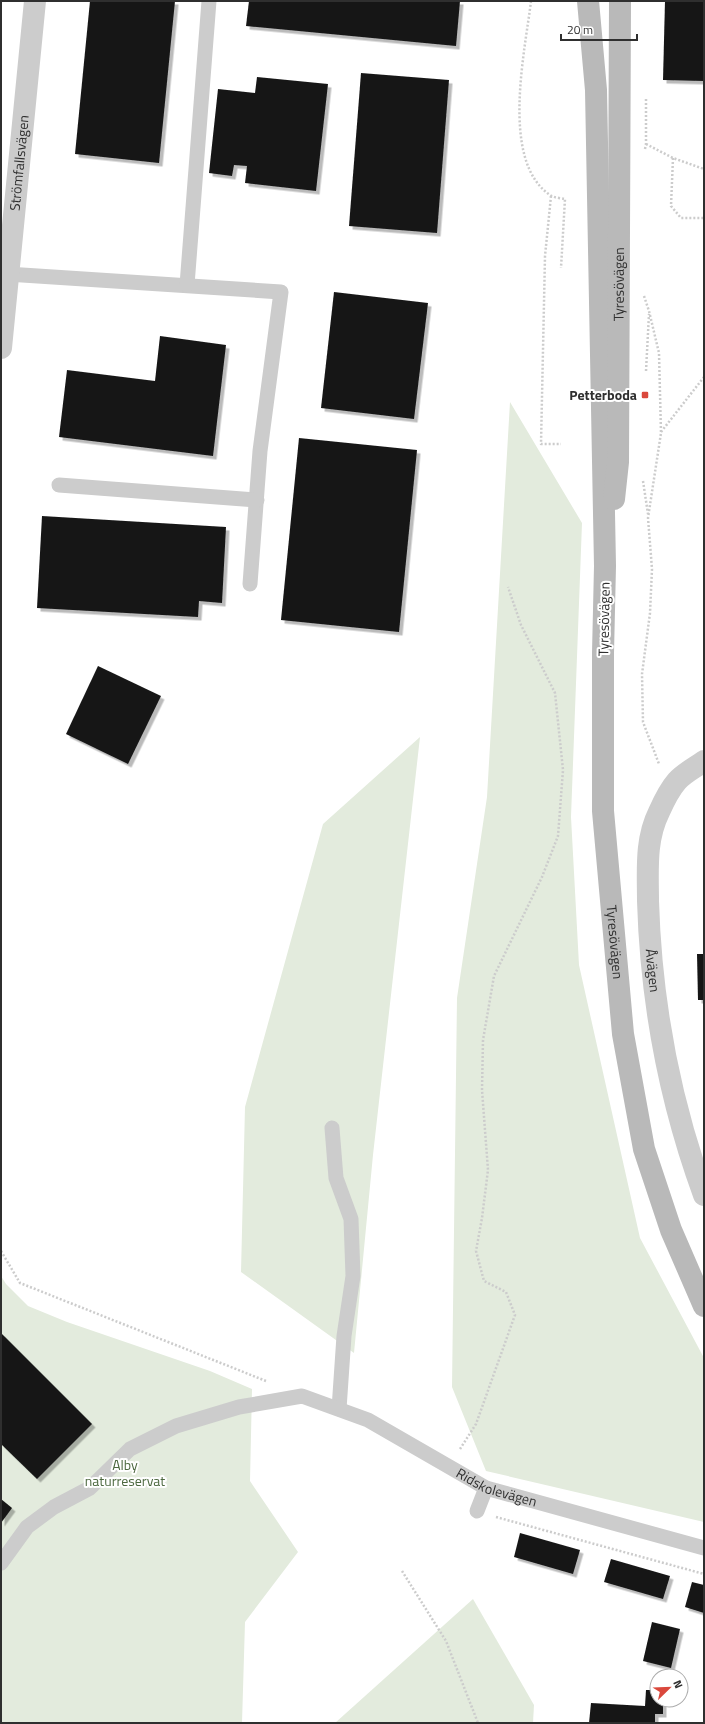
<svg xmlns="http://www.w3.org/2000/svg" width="705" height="1724" viewBox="0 0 705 1724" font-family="'Titillium Web',sans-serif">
  <defs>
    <filter id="shadow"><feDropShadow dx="3.5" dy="3.5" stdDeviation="0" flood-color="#0004"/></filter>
  </defs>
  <rect width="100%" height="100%" fill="#fff"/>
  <g fill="#e3ebdd">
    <polygon points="510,402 582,523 571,817 579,965 640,1238 704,1358 704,1522 486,1471 452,1387 457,998 487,797"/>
    <polygon points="420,737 373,1155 354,1353 241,1272 245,1107 323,824"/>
    <polygon points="1,1276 6,1284 28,1306 67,1322 210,1371 252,1389 250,1481 298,1552 245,1622 242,1723 1,1723"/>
    <polygon points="473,1599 534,1705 533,1723 335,1723"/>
  </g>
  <g fill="#161616" filter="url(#shadow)">
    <polygon points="90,1 175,1 159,163 75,154"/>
    <polygon points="249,1 460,1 456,46 246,26"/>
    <polygon points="665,1 704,1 704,81 663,80"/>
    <polygon points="361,73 449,80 437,233 349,226"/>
    <polygon points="257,77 328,84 316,191 245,183 247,166 234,165 232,176 209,173 218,89 255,93"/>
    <polygon points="334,292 428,303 414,419 321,408"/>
    <polygon points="160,336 226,345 213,456 59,437 67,370 155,381"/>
    <polygon points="299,438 417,450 399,632 281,620"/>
    <polygon points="42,516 226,527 222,603 199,601 198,617 37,608"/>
    <polygon points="98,666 161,696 128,764 66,734"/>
    <polygon points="697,954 704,954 704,1000 698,1000"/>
    <polygon points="1,1333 92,1424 37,1479 1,1444"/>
    <polygon points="1,1499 12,1508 1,1523"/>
    <polygon points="520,1533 580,1550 573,1574 514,1557"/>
    <polygon points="611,1559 670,1576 663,1599 604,1582"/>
    <polygon points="692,1582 704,1585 704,1613 685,1607"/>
    <polygon points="652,1622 680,1629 671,1668 643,1661"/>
    <polygon points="646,1690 657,1690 657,1700 663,1700 663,1714 655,1714 655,1723 589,1723 591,1703 645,1706"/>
  </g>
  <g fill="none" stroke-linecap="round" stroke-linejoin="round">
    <g stroke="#ccc" stroke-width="2.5" stroke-dasharray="2 2" stroke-linecap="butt">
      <path d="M531,1C525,52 500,161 550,195C554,198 561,198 565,199L561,268"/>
      <polyline points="646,144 673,158 704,169"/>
      <polyline points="645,149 646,144 646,99"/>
      <polyline points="673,158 671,206 681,218 704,218"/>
      <polyline points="551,196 545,256 541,444 561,444"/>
      <polyline points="644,296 649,311 659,353 661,433 648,518 652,569 650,613 642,674 643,722 659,764"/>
      <polyline points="646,371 649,314"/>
      <polyline points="661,432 704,377"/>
      <polyline points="643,481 648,514"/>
      <polyline points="1,1251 20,1283 266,1381"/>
      <polyline points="460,1449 476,1424 515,1315 506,1292 484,1281 476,1251 482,1218 488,1170 482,1090 483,1040 494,976 542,877 558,836 563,770 555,693 521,625 508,587"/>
      <polyline points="496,1517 704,1574"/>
      <polyline points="402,1571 446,1641 478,1723"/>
    </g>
    <g stroke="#ccc" stroke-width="15">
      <polyline points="7,274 281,292 260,451 250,584"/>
      <polyline points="187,285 209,1"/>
      <polyline points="59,485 257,500"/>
      <polyline points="332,1128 336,1178 351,1219 353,1276 344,1336 339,1409"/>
      <polyline points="477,1511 486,1488"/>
      <path id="s1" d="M1,1563L27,1527L54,1507L90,1488L130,1449L176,1426L239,1407L302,1396L368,1420L486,1488L704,1548"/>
    </g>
    <g stroke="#ccc" stroke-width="22">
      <path id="s2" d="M1,348L35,1"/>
      <path id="s3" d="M704,761C696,767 684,773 677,781C670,789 663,803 659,812C645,840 648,871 648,901C651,1001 670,1102 704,1195"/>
    </g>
    <g stroke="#b9b9b9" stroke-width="22">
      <path id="s4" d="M588,1L596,90L605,566L603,653V811L623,1034L644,1149L671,1230L704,1306"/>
      <path id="s5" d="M614,499L618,462L620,1"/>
    </g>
  </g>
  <rect fill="#da483c" stroke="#fff" stroke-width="1.5" x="641" y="391" width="8" height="8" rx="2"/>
  <g text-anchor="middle" stroke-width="4" stroke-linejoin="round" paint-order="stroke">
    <g font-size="14" fill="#2f2f2f" stroke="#fff">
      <text dy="5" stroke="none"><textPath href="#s2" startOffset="186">Strömfallsvägen</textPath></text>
      <text dy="5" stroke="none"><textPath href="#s5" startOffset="215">Tyresövägen</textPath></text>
      <text transform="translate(604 619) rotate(-89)" y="5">Tyresövägen</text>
      <text dy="5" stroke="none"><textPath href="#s4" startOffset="942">Tyresövägen</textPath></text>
      <text dy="5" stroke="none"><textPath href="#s3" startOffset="230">Åvägen</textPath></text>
      <text dy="5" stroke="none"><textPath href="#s1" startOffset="572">Ridskolevägen</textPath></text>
    </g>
    <g font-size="14" font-weight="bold" fill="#2f2f2f" stroke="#fff" text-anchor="end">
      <text x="637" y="400">Petterboda</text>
    </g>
    <g font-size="14" fill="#4c683f" stroke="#fff">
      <text x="125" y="1470">Alby<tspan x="125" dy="16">naturreservat</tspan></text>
    </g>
  </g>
  <rect width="705" height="1724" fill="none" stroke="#2f2f2f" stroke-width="4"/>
  <g transform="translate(669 1688) rotate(67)"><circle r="19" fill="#ffffff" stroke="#acacac"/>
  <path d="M0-3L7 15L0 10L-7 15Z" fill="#da483c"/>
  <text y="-6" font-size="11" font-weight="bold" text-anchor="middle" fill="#2f2f2f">N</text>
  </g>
  <path d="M561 34v6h76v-6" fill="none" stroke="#2f2f2f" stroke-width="2"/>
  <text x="567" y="34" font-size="12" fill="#2f2f2f" stroke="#ffffff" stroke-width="3" paint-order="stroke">20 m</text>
</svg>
